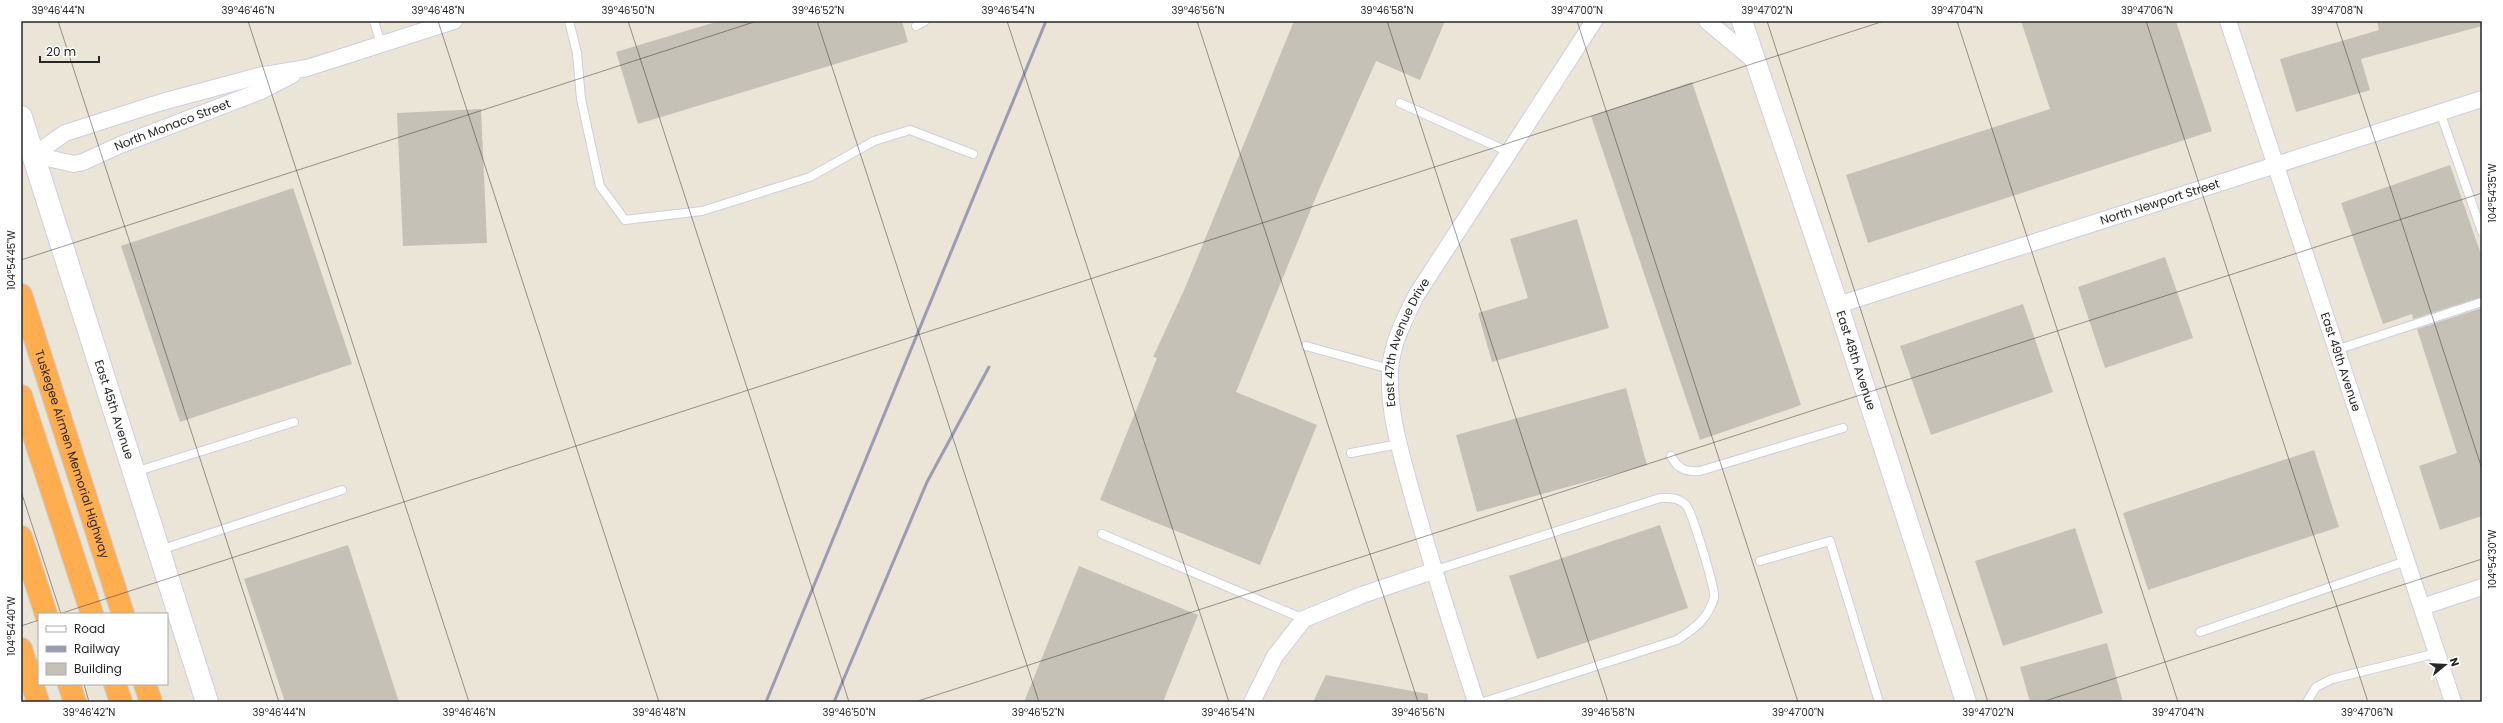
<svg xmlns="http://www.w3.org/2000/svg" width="2503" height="723" viewBox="0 0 2503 723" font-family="Poppins,sans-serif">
  <rect width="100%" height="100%" fill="#ebe5d7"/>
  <g fill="#c6c1b7">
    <polygon points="719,21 902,21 908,42 638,124 616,52"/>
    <polygon points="1294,21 1445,21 1420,80 1376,61 1318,192 1236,392 1317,425 1260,565 1100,500 1157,358 1153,357 1185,288"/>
    <polygon points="2021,21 2176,21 2212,131 1868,243 1846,175 2050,109"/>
    <polygon points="2377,21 2481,21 2482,26 2361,59 2370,90 2296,112 2280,59 2379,30"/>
    <polygon points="1692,82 1801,405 1700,440 1591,116"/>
    <polygon points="481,109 487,243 403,246 397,113"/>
    <polygon points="2450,165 2482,257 2482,297 2413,319 2412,314 2383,324 2341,203"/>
    <polygon points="293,188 352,364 180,422 121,246"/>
    <polygon points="1577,219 1609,328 1492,362 1478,313 1528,298 1510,239"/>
    <polygon points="2165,257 2193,338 2105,368 2078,287"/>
    <polygon points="2023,304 2053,392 1931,435 1900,346"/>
    <polygon points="2482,308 2482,516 2440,530 2419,466 2457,453 2417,329"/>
    <polygon points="1626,388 1647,465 1477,512 1456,435"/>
    <polygon points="2314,450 2339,527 2148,590 2123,513"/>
    <polygon points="1660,525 1688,608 1537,659 1509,576"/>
    <polygon points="2075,528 2103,613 2003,646 1975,561"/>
    <polygon points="348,545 399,702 285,702 244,579"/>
    <polygon points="1079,566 1198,615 1163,702 1024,702"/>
    <polygon points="2107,643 2123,702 2030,702 2020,667"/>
    <polygon points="1326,675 1428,694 1428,702 1313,702"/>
  </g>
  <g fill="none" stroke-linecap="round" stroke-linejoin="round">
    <g stroke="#cdcee2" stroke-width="10">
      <g id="service">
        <polyline points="374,21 381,44"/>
        <polyline points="569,21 577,53 581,99 600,186 625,220 702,211 810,177 874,141 910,130 973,154"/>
        <polyline points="916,26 925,21"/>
        <polyline points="1400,103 1509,152"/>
        <polyline points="2440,112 2482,232"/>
        <polyline points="1306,346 1390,369"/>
        <polyline points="2336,350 2482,302"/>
        <polyline points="1351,453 1399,444"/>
        <path d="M1671,456C1678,469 1685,472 1700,471L1843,428"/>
        <polyline points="135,472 294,422"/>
        <polyline points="1102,534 1304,619"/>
        <polyline points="160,550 342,490"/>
        <polyline points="1760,561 1830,541 1879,702"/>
        <path d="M1433,571L1660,498C1671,498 1678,497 1686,505C1692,512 1716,590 1714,598C1708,619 1695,628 1677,640L1484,702"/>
        <polyline points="2200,632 2406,561"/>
        <polyline points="2307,702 2316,687 2332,679 2437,653"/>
      </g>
    </g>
    <g stroke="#cdcee2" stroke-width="18">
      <g id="minor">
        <polyline points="1707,21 1756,62"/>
        <path id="s1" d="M2228,21L2453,702"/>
        <polyline points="34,155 65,133 162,102 259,76 307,68 454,21"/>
        <path id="s2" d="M34,155L74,164L83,162L120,145L261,91L292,75"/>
        <path id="s3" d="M1838,305L2482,99"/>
        <polyline points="2422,607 2482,587"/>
        <polyline points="1252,702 1275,656 1304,619 1362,595 1433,571"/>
        <path id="s4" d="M1476,702C1454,633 1431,564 1412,494C1401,453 1388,413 1390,370C1392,342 1405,318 1417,294L1594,21"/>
      </g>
    </g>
    <g stroke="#cdcee2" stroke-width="22">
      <g id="tertiary">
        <path id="s5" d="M1742,21L1838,305L1966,702"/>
      </g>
    </g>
    <g stroke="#cdcee2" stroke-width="24">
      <g id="secondary">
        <path id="s6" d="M21,117L207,702"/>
      </g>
    </g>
    <g stroke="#cbcbcb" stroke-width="24">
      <g id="motorway">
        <path id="s7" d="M21,295L123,614"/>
        <polyline points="21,396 92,614"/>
        <polyline points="21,537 46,614"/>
        <polyline points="21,649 38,702"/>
        <polyline points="69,684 75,702"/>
        <polyline points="115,684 121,702"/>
        <polyline points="145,684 151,702"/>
      </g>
    </g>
    <use href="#service" stroke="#fff" stroke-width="8"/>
    <use href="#minor" stroke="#fff" stroke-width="16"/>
    <use href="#tertiary" stroke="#fff" stroke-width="20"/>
    <use href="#secondary" stroke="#fff" stroke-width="22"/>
    <use href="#motorway" stroke="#ffad4f" stroke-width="22"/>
    <g stroke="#9a9bb4" stroke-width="3">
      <polyline points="766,702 1046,21"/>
      <polyline points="834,702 927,482 989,367"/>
    </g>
  </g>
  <path fill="none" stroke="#272727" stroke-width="1" stroke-opacity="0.45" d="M58,21L279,702M248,21L469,702M438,21L659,702M628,21L849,702M817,21L1039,702M1007,21L1229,702M1197,21L1418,702M1387,21L1608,702M1577,21L1798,702M1767,21L1988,702M1957,21L2178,702M2146,21L2368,702M2336,21L2482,469M21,260L757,21M21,491L61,614M59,614L1884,21M21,626L39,620M84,684L89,702M915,702L2482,193M2042,702L2482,559"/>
  <g text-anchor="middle" stroke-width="3" stroke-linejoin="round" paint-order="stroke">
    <g font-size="12" fill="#272727" stroke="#fff">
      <text dy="4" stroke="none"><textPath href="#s2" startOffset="147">North Monaco Street</textPath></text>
      <text dy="4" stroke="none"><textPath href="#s3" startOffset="338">North Newport Street</textPath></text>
      <text dy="4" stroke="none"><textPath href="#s4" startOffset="375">East 47th Avenue Drive</textPath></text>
      <text dy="4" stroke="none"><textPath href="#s5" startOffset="358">East 48th Avenue</textPath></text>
      <text dy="4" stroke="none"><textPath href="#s1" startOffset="359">East 49th Avenue</textPath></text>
      <text dy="4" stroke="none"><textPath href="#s6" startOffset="307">East 45th Avenue</textPath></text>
      <text dy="4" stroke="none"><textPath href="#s7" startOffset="167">Tuskegee Airmen Memorial Highway</textPath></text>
    </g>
  </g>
  <rect width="2503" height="723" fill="none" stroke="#ffffff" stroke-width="44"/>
  <rect x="38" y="613" width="130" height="72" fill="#ffffff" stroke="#a9a9a9"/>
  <rect x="46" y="626" width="20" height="6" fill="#ffffff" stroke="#a9a9a9"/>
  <text x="74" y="633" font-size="12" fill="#272727">Road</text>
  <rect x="46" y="646" width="20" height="6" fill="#9a9bb4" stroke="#a9a9a9"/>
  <text x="74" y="653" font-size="12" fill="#272727">Railway</text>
  <rect x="46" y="663" width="20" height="12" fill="#c6c1b7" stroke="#a9a9a9"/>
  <text x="74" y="673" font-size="12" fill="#272727">Building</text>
  <g transform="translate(2445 665) rotate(72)" stroke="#ffffff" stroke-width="3" paint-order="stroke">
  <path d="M0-3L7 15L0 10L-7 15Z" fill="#272727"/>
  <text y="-6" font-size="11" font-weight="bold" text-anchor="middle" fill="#272727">N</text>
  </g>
  <path d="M40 56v6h59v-6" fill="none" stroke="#272727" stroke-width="2"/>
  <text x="46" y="56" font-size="12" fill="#272727" stroke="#ffffff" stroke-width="3" paint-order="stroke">20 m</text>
  <rect x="22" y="22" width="2459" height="679" fill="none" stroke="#272727" stroke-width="1.5"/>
  <g font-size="10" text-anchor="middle" fill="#272727">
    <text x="58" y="14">39°46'44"N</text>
    <text x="248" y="14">39°46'46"N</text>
    <text x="438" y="14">39°46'48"N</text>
    <text x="628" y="14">39°46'50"N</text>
    <text x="818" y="14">39°46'52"N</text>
    <text x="1008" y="14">39°46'54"N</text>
    <text x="1198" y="14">39°46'56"N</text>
    <text x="1387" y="14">39°46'58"N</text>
    <text x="1577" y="14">39°47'00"N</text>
    <text x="1767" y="14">39°47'02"N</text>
    <text x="1957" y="14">39°47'04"N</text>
    <text x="2147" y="14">39°47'06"N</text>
    <text x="2337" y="14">39°47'08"N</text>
    <text transform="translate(2492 193) rotate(-90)" y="4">104°54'35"W</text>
    <text transform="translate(11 260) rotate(-90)" y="4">104°54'45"W</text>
    <text transform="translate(2492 559) rotate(-90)" y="4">104°54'30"W</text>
    <text transform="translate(11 626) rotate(-90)" y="4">104°54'40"W</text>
    <text x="89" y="716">39°46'42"N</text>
    <text x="279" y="716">39°46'44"N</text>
    <text x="469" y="716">39°46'46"N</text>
    <text x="659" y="716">39°46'48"N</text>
    <text x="849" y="716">39°46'50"N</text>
    <text x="1038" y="716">39°46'52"N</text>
    <text x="1228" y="716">39°46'54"N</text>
    <text x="1418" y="716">39°46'56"N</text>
    <text x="1608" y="716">39°46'58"N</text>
    <text x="1798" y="716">39°47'00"N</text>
    <text x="1988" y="716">39°47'02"N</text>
    <text x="2178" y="716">39°47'04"N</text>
    <text x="2367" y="716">39°47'06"N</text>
  </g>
</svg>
